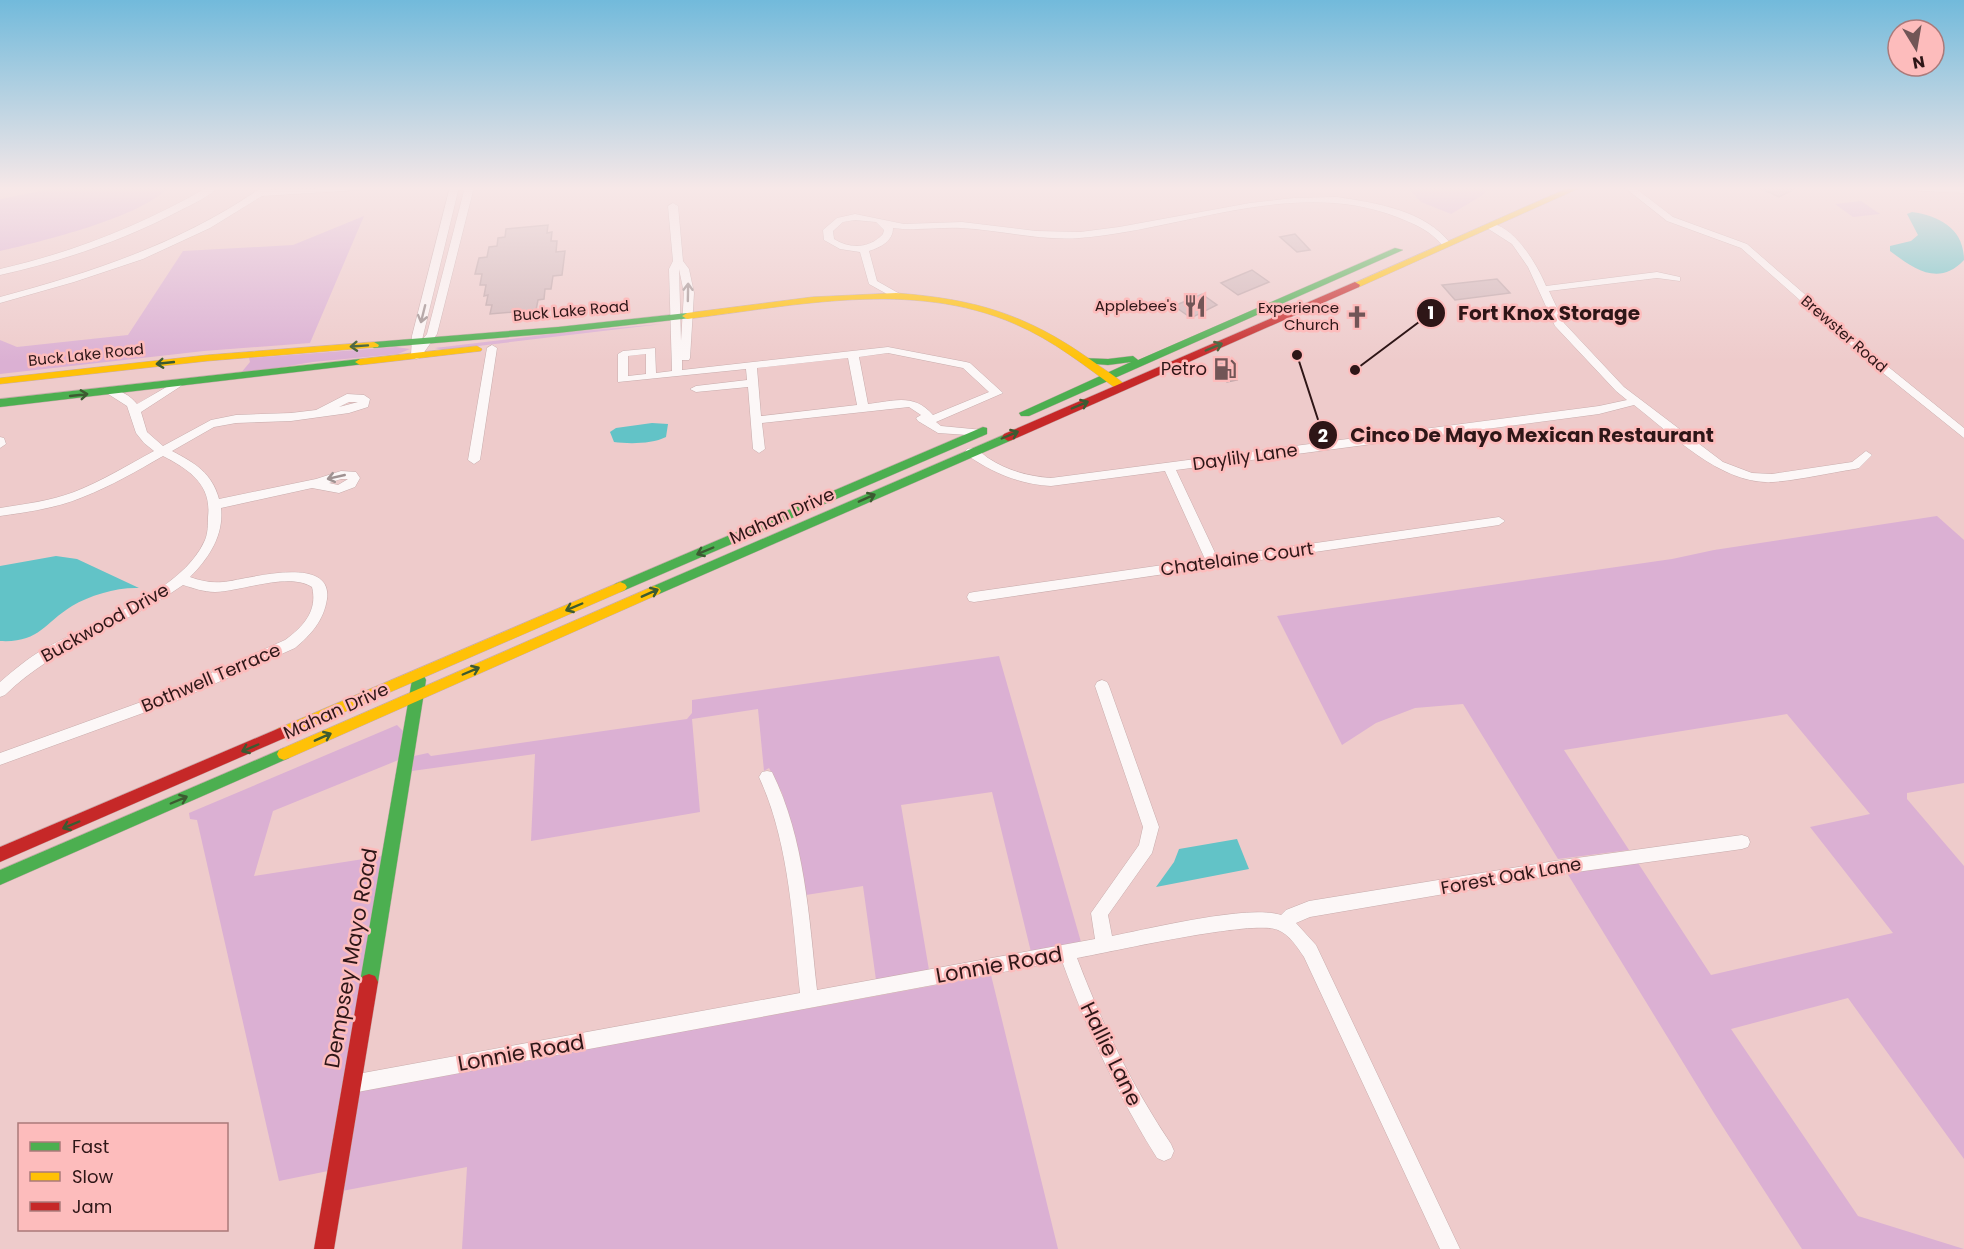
<svg xmlns="http://www.w3.org/2000/svg" width="1964" height="1249" viewBox="0 0 1964 1249" font-family="Poppins,sans-serif">
  <rect width="100%" height="100%" fill="#eecbcb"/>
  <g fill="#dbb0d3">
    <path d="M62,187H168C143,217 39,242 0,251V199Z"/>
    <polygon points="1407,187 1491,187 1481,196 1451,214 1421,202"/>
    <polygon points="1861,201 1880,214 1853,217 1835,204"/>
    <polygon points="364,216 310,343 204,351 0,374 0,340 17,347 128,335 183,251 293,245"/>
    <polygon points="662,324 444,350 435,348 568,332"/>
    <polygon points="396,347 410,349 398,354 313,362 240,374 250,362 249,358"/>
    <polygon points="1937,516 1964,540 1964,783 1907,793 1907,799 1964,866 1964,1159 1848,998 1731,1029 1858,1216 1964,1249 1802,1249 1714,1113 1567,873 1638,863 1711,975 1893,933 1810,827 1870,814 1787,714 1564,750 1629,850 1558,859 1463,704 1415,708 1376,723 1342,745 1277,616 1672,559 1714,550"/>
    <polygon points="999,656 1081,942 1031,952 992,792 901,805 929,970 876,980 863,886 806,895 782,793 769,768 764,771 758,709 692,719 700,812 531,841 535,754 412,771 414,756 428,753 431,756 687,719 692,713 692,700"/>
    <polygon points="397,725 405,733 401,759 273,811 254,876 383,856 328,1171 279,1181 197,820 190,819 189,813"/>
    <polygon points="991,975 1058,1249 462,1249 467,1167 342,1191 358,1091"/>
  </g>
  <g fill="#62c3c7">
    <path d="M1912,212C1940,216 1964,229 1964,260C1939,287 1914,269 1890,251V246L1911,241L1918,235L1907,214Z"/>
    <path d="M652,423L668,424L666,437C652,444 629,444 614,442L610,432L616,428Z"/>
    <path d="M56,556L77,559L139,588C118,587 90,595 72,606C43,624 39,643 0,641V566Z"/>
    <polygon points="1237,839 1249,869 1156,887 1174,862 1179,849"/>
  </g>
  <g fill="#d2b7ba" stroke="#c0a6a9" stroke-width="1.5">
    <polygon points="1758,187 1798,187 1779,197"/>
    <polygon points="548,225 547,233 552,232 551,241 557,241 556,252 565,251 562,275 553,276 551,289 545,289 544,299 538,300 536,310 490,314 492,305 486,305 488,295 484,296 486,285 480,285 482,274 475,274 479,258 487,257 489,247 497,246 498,238 505,237 506,229"/>
    <polygon points="1295,234 1310,250 1297,252 1280,237"/>
    <polygon points="1252,270 1269,282 1238,295 1221,283"/>
    <polygon points="1497,279 1510,293 1455,300 1442,285"/>
    <polygon points="1202,294 1217,305 1191,318 1174,306"/>
    <polygon points="1226,360 1237,380 1227,382 1216,361"/>
  </g>
  <g fill="none" stroke-linecap="round" stroke-linejoin="round">
    <g stroke="#c8acac" stroke-width="1">
      <g id="street">
        <path d="M208,187H219C208,197 193,204 179,211C122,241 62,261 0,275V269C74,252 142,225 208,187Z"/>
        <path d="M262,187H272L270,190L363,187L359,190L262,196L210,228L143,259L74,282L0,303V297C93,272 182,243 262,187Z"/>
        <polygon points="450,187 459,187 422,340 427,334 465,187 474,187 437,334 420,358 416,359 411,356 412,336"/>
        <polygon points="1624,187 1634,187 1673,217 1747,244 1886,365 1964,428 1964,438 1878,369 1741,248 1667,221"/>
        <polygon points="1900,187 1964,187 1964,193 1904,190"/>
        <path d="M1337,197C1376,203 1425,210 1451,244L1443,246C1431,231 1415,224 1397,217C1295,177 1183,230 1079,238C1039,241 1001,230 961,228C939,227 916,231 893,228C893,241 881,247 869,251L877,281L900,294V298L896,299L869,284L860,252L840,249L824,240L823,230L837,218L855,214L904,224L962,222L1036,231L1080,232L1119,227L1250,203L1294,198ZM855,220L876,222L884,230L883,234C869,249 850,249 834,239L833,231L843,222Z"/>
        <path d="M673,203L678,206L683,261L689,269L694,293L690,358L689,360H682V370L888,347L966,362L970,363L1003,393L936,422L941,426L983,430V436L938,433L918,421L916,418L921,415L909,407L762,423L765,449L759,453L753,449L748,387L696,392L690,389L696,386L747,380L746,369L618,382V354L623,351L655,348L656,373L672,371L669,269L673,261L668,206ZM679,269L684,293L681,341ZM888,353L963,368L989,392L933,415C914,393 894,401 868,404L859,357ZM646,354V374L628,376V356ZM848,358L857,405L761,416L757,368Z"/>
        <path d="M1487,224C1512,221 1538,266 1546,286L1657,272L1680,277V281L1657,278L1549,291L1564,323L1624,387L1723,462L1752,473L1772,474L1852,462L1866,451L1872,455L1859,468L1855,469C1828,473 1800,480 1773,482C1721,485 1673,435 1634,405L1599,414L1176,470L1217,557L1499,517L1505,521L1499,525L974,602L969,601L967,597L969,593L974,592L1205,559L1165,471L1051,486C1019,484 993,473 967,455L965,452L967,449C976,447 981,453 988,458C1008,471 1028,476 1051,478L1599,406L1627,400L1616,391L1555,326L1528,267L1512,244L1487,228Z"/>
        <polygon points="492,345 497,348 480,460 474,464 468,460 487,348"/>
        <path d="M177,381L182,384L181,386L141,412L147,432L163,446L211,420L236,415L291,413L316,410L347,394L364,395L370,399L368,407L349,413L291,421L236,423L214,427L172,451C195,463 212,473 219,499L316,479L341,471L356,472L360,478L355,487L339,493L312,488L221,508C224,535 209,558 190,577C201,581 211,583 223,582C245,580 333,553 327,599C324,620 311,635 295,648L176,701L0,765V753L166,693L285,640C303,627 318,611 312,587C289,572 242,591 215,592C204,592 193,588 183,585C126,625 56,645 5,695L0,697V682C14,670 28,658 44,649C92,622 182,593 205,540C208,533 208,524 208,517C212,484 188,469 163,456C137,471 111,486 83,497C57,508 28,512 0,516V508C25,504 50,501 74,492C102,481 128,465 154,451L144,443L136,433L127,406L105,392L107,390C118,388 130,395 137,404ZM349,402H358L339,407ZM341,479H348L338,485L329,483Z"/>
        <polygon points="0,437 4,438 6,444 0,448"/>
        <path d="M1102,680L1107,682L1109,686L1159,827L1152,853L1108,915L1112,936C1148,929 1250,904 1281,915L1286,910L1309,901L1555,861L1742,835L1748,837L1750,842L1748,847L1742,849L1555,875L1310,917L1296,923L1316,945L1460,1249H1440L1304,957C1297,947 1290,935 1278,930C1254,919 1111,952 1077,958C1102,1024 1132,1086 1171,1144L1174,1151L1171,1158L1164,1161L1157,1158C1118,1096 1087,1030 1062,961L352,1093L346,1090L343,1084L346,1078L352,1075L800,993C793,924 789,841 759,777L762,772L767,771L772,772C805,839 809,917 817,990L1095,939L1091,913L1139,845L1143,827L1095,686L1097,682Z"/>
      </g>
    </g>
    <g stroke="#c8acac" stroke-width="1">
      <g id="fast">
        <polygon points="1395,248 1403,250 1029,416 1021,416 1019,413 1131,362 1108,365 1084,363 1080,362 1080,358 1108,359 1133,356 1138,360"/>
        <polygon points="687,313 692,316 691,318 558,333 374,348 369,345 374,342 558,327"/>
        <polygon points="360,359 365,362 364,364 0,407 0,399"/>
        <polygon points="983,427 987,428 987,434 625,590 620,592 613,587 615,584"/>
        <polygon points="1008,433 1014,437 1012,440 659,594 649,594 647,591 649,588"/>
        <polygon points="419,674 424,676 426,680 378,982 375,988 369,990 363,988 360,982 412,680 414,676"/>
        <polygon points="284,748 289,750 291,754 289,758 0,885 0,870"/>
      </g>
    </g>
    <g stroke="#c8acac" stroke-width="1">
      <g id="slow">
        <polygon points="1570,187 1582,187 1359,287 1351,287 1350,285"/>
        <path d="M896,293C975,299 1026,314 1091,360C1103,369 1118,377 1128,388L1122,391L1118,390C1085,366 1053,340 1015,324C912,279 794,306 687,319L682,316L687,313L812,297Z"/>
        <polygon points="374,342 379,345 378,347 207,361 0,384 0,378 207,355"/>
        <polygon points="477,346 482,349 481,351 360,365 355,362 360,359"/>
        <polygon points="620,582 625,584 627,587 625,590 287,737 282,739 277,737 275,733 277,729"/>
        <polygon points="654,586 659,588 661,591 659,594 289,758 284,760 279,758 277,754 279,750"/>
      </g>
    </g>
    <g stroke="#c8acac" stroke-width="1">
      <g id="jam">
        <polygon points="1355,282 1360,285 1359,287 1012,440 1008,441 1002,437 1004,434"/>
        <polygon points="282,727 287,729 289,733 287,737 0,862 0,847"/>
        <polygon points="369,974 375,976 378,982 334,1249 314,1249 360,982 363,976"/>
      </g>
    </g>
    <use href="#street" fill="#fcf7f7" fill-rule="evenodd"/>
    <use href="#fast" fill="#4caf50" fill-rule="evenodd"/>
    <use href="#slow" fill="#ffc107" fill-rule="evenodd"/>
    <use href="#jam" fill="#c62828" fill-rule="evenodd"/>
  </g>
  <defs><path id="oneway-shaft" d="M-6 0H5M1.5-3L5.5 0L1.5 3" fill="none" stroke-width="1.6" stroke-linecap="round" stroke-linejoin="round" transform="scale(1.5)"/></defs>
  <g stroke="#9f9292">
    <use href="#oneway-shaft" transform="translate(688 292) rotate(-89)"/>
    <use href="#oneway-shaft" transform="translate(423 314) rotate(104)"/>
    <use href="#oneway-shaft" transform="translate(336 477) rotate(167)"/>
  </g>
  <g stroke="#3c5b31">
    <use href="#oneway-shaft" transform="translate(359 346) rotate(176)"/>
    <use href="#oneway-shaft" transform="translate(1214 347) rotate(-23)"/>
    <use href="#oneway-shaft" transform="translate(165 363) rotate(174)"/>
    <use href="#oneway-shaft" transform="translate(79 395) rotate(-6)"/>
    <use href="#oneway-shaft" transform="translate(1080 405) rotate(-23)"/>
    <use href="#oneway-shaft" transform="translate(1010 435) rotate(-23)"/>
    <use href="#oneway-shaft" transform="translate(867 498) rotate(-24)"/>
    <use href="#oneway-shaft" transform="translate(705 551) rotate(157)"/>
    <use href="#oneway-shaft" transform="translate(650 593) rotate(-24)"/>
    <use href="#oneway-shaft" transform="translate(574 607) rotate(157)"/>
    <use href="#oneway-shaft" transform="translate(471 671) rotate(-23)"/>
    <use href="#oneway-shaft" transform="translate(323 737) rotate(-24)"/>
    <use href="#oneway-shaft" transform="translate(250 748) rotate(157)"/>
    <use href="#oneway-shaft" transform="translate(179 800) rotate(-23)"/>
    <use href="#oneway-shaft" transform="translate(71 825) rotate(157)"/>
  </g>
  <linearGradient id="sky" x2="0" y2="1"><stop stop-color="#72badb"/><stop offset="0.52" stop-color="#f7e8e8"/><stop offset="1" stop-color="#f7e8e8" stop-opacity="0"/></linearGradient>
  <rect width="1964" height="362" fill="url(#sky)"/>
  <defs>
    <g id="restaurant-bare" transform="scale(1.8)"><path d="M-5-6h1v4h1v-4h1v4h1v-4h1v5L-1.5 .5V6h-2V.5L-5-1ZM5-6V6H3V1.5H1.5Q1.5-4 5-6Z" fill="#715556" stroke="#fdbcbc" stroke-width="2.5" paint-order="stroke"/></g>
    <g id="church-bare" transform="scale(1.8)"><path d="M-1.2-6h2.4v3.5h3.3v2.4h-3.3V6h-2.4V-.1h-3.3v-2.4h3.3Z" fill="#715556" stroke="#fdbcbc" stroke-width="2.5" paint-order="stroke"/></g>
    <g id="fuel-bare" transform="scale(1.8)"><path d="M-5.5-6h7V0h2V4h1.3V-2.5L3-4.5l.8-.8L6-3V5H2.5V1h-1V6h-7ZM-4.2-4.7v3.2H.2V-4.7Z" fill="#715556" stroke="#fdbcbc" stroke-width="2.5" paint-order="stroke"/></g>
  </defs>
  <g fill-rule="evenodd">
    <use href="#restaurant-bare" x="1195" y="306"/>
    <use href="#church-bare" x="1357" y="317"/>
    <use href="#fuel-bare" x="1225" y="369"/>
  </g>
  <g text-anchor="middle" stroke-width="5" stroke-linejoin="round" paint-order="stroke">
    <g font-size="15" fill="#2e1617" stroke="#fdbcbc" text-anchor="end">
      <text x="1177" y="311">Applebee's</text>
      <text x="1339" y="313">Experience<tspan x="1339" dy="17">Church</tspan></text>
    </g>
    <g font-size="15" fill="#2e1617" stroke="#fdbcbc">
      <text transform="translate(571 311) rotate(-5)" y="5">Buck Lake Road</text>
      <text transform="translate(1844 334) rotate(41)" y="5">Brewster Road</text>
      <text transform="translate(86 355) rotate(-6)" y="5">Buck Lake Road</text>
    </g>
    <g font-size="18" fill="#2e1617" stroke="#fdbcbc" text-anchor="end">
      <text x="1207" y="375">Petro</text>
    </g>
    <g font-size="18" fill="#2e1617" stroke="#fdbcbc">
      <text transform="translate(1245 457) rotate(-8)" y="6">Daylily Lane</text>
      <text transform="translate(782 516) rotate(-24)" y="6">Mahan Drive</text>
      <text transform="translate(1237 559) rotate(-8)" y="6">Chatelaine Court</text>
      <text transform="translate(105 623) rotate(-29)" y="6">Buckwood Drive</text>
      <text transform="translate(211 678) rotate(-23)" y="6">Bothwell Terrace</text>
      <text transform="translate(336 711) rotate(-24)" y="6">Mahan Drive</text>
      <text transform="translate(1511 876) rotate(-10)" y="6">Forest Oak Lane</text>
    </g>
    <g font-size="21" fill="#2e1617" stroke="#fdbcbc">
      <text transform="translate(351 958) rotate(-80)" y="7">Dempsey Mayo Road</text>
      <text transform="translate(999 965) rotate(-10)" y="7">Lonnie Road</text>
      <text transform="translate(521 1053) rotate(-10)" y="7">Lonnie Road</text>
      <text transform="translate(1111 1054) rotate(64)" y="7">Hallie Lane</text>
    </g>
  </g>
  <path fill="none" stroke="#2e1617" stroke-width="2" d="M1355 370L1431 313M1297 355L1323 435"/>
  <g fill="#2e1617" stroke="#fdbcbc" stroke-width="2">
    <circle cx="1355" cy="370" r="6"/>
    <circle cx="1297" cy="355" r="6"/>
    <circle cx="1431" cy="313" r="15"/>
    <circle cx="1323" cy="435" r="15"/>
  </g>
  <g font-size="18" text-anchor="middle" font-weight="bold" fill="#fff">
    <text x="1431" y="319">1</text>
    <text x="1323" y="442">2</text>
  </g>
  <g font-size="20" text-anchor="middle" font-weight="bold" fill="#2e1617" stroke="#fdbcbc" stroke-width="5" stroke-linejoin="round" paint-order="stroke">
    <text x="1549" y="320">Fort Knox Storage</text>
    <text x="1532" y="442">Cinco De Mayo Mexican Restaurant</text>
  </g>
  <rect x="18" y="1123" width="210" height="108" fill="#fdbcbc" stroke="#aa7a7a" stroke-width="1.5"/>
  <rect x="30" y="1142" width="30" height="9" fill="#4caf50" stroke="#aa7a7a" stroke-width="1.5"/>
  <text x="72" y="1153" font-size="18" fill="#2e1617">Fast</text>
  <rect x="30" y="1172" width="30" height="9" fill="#ffc107" stroke="#aa7a7a" stroke-width="1.5"/>
  <text x="72" y="1183" font-size="18" fill="#2e1617">Slow</text>
  <rect x="30" y="1202" width="30" height="9" fill="#c62828" stroke="#aa7a7a" stroke-width="1.5"/>
  <text x="72" y="1213" font-size="18" fill="#2e1617">Jam</text>
  <g transform="translate(1916 48) rotate(169)"><circle r="28" fill="#fdbcbc" stroke="#aa7a7a" stroke-width="1.5"/>
  <path d="M0-4.5L10 22L0 15L-10 22Z" fill="#715556"/>
  <text y="-9" font-size="16" font-weight="bold" text-anchor="middle" fill="#2e1617">N</text>
  </g>
</svg>
